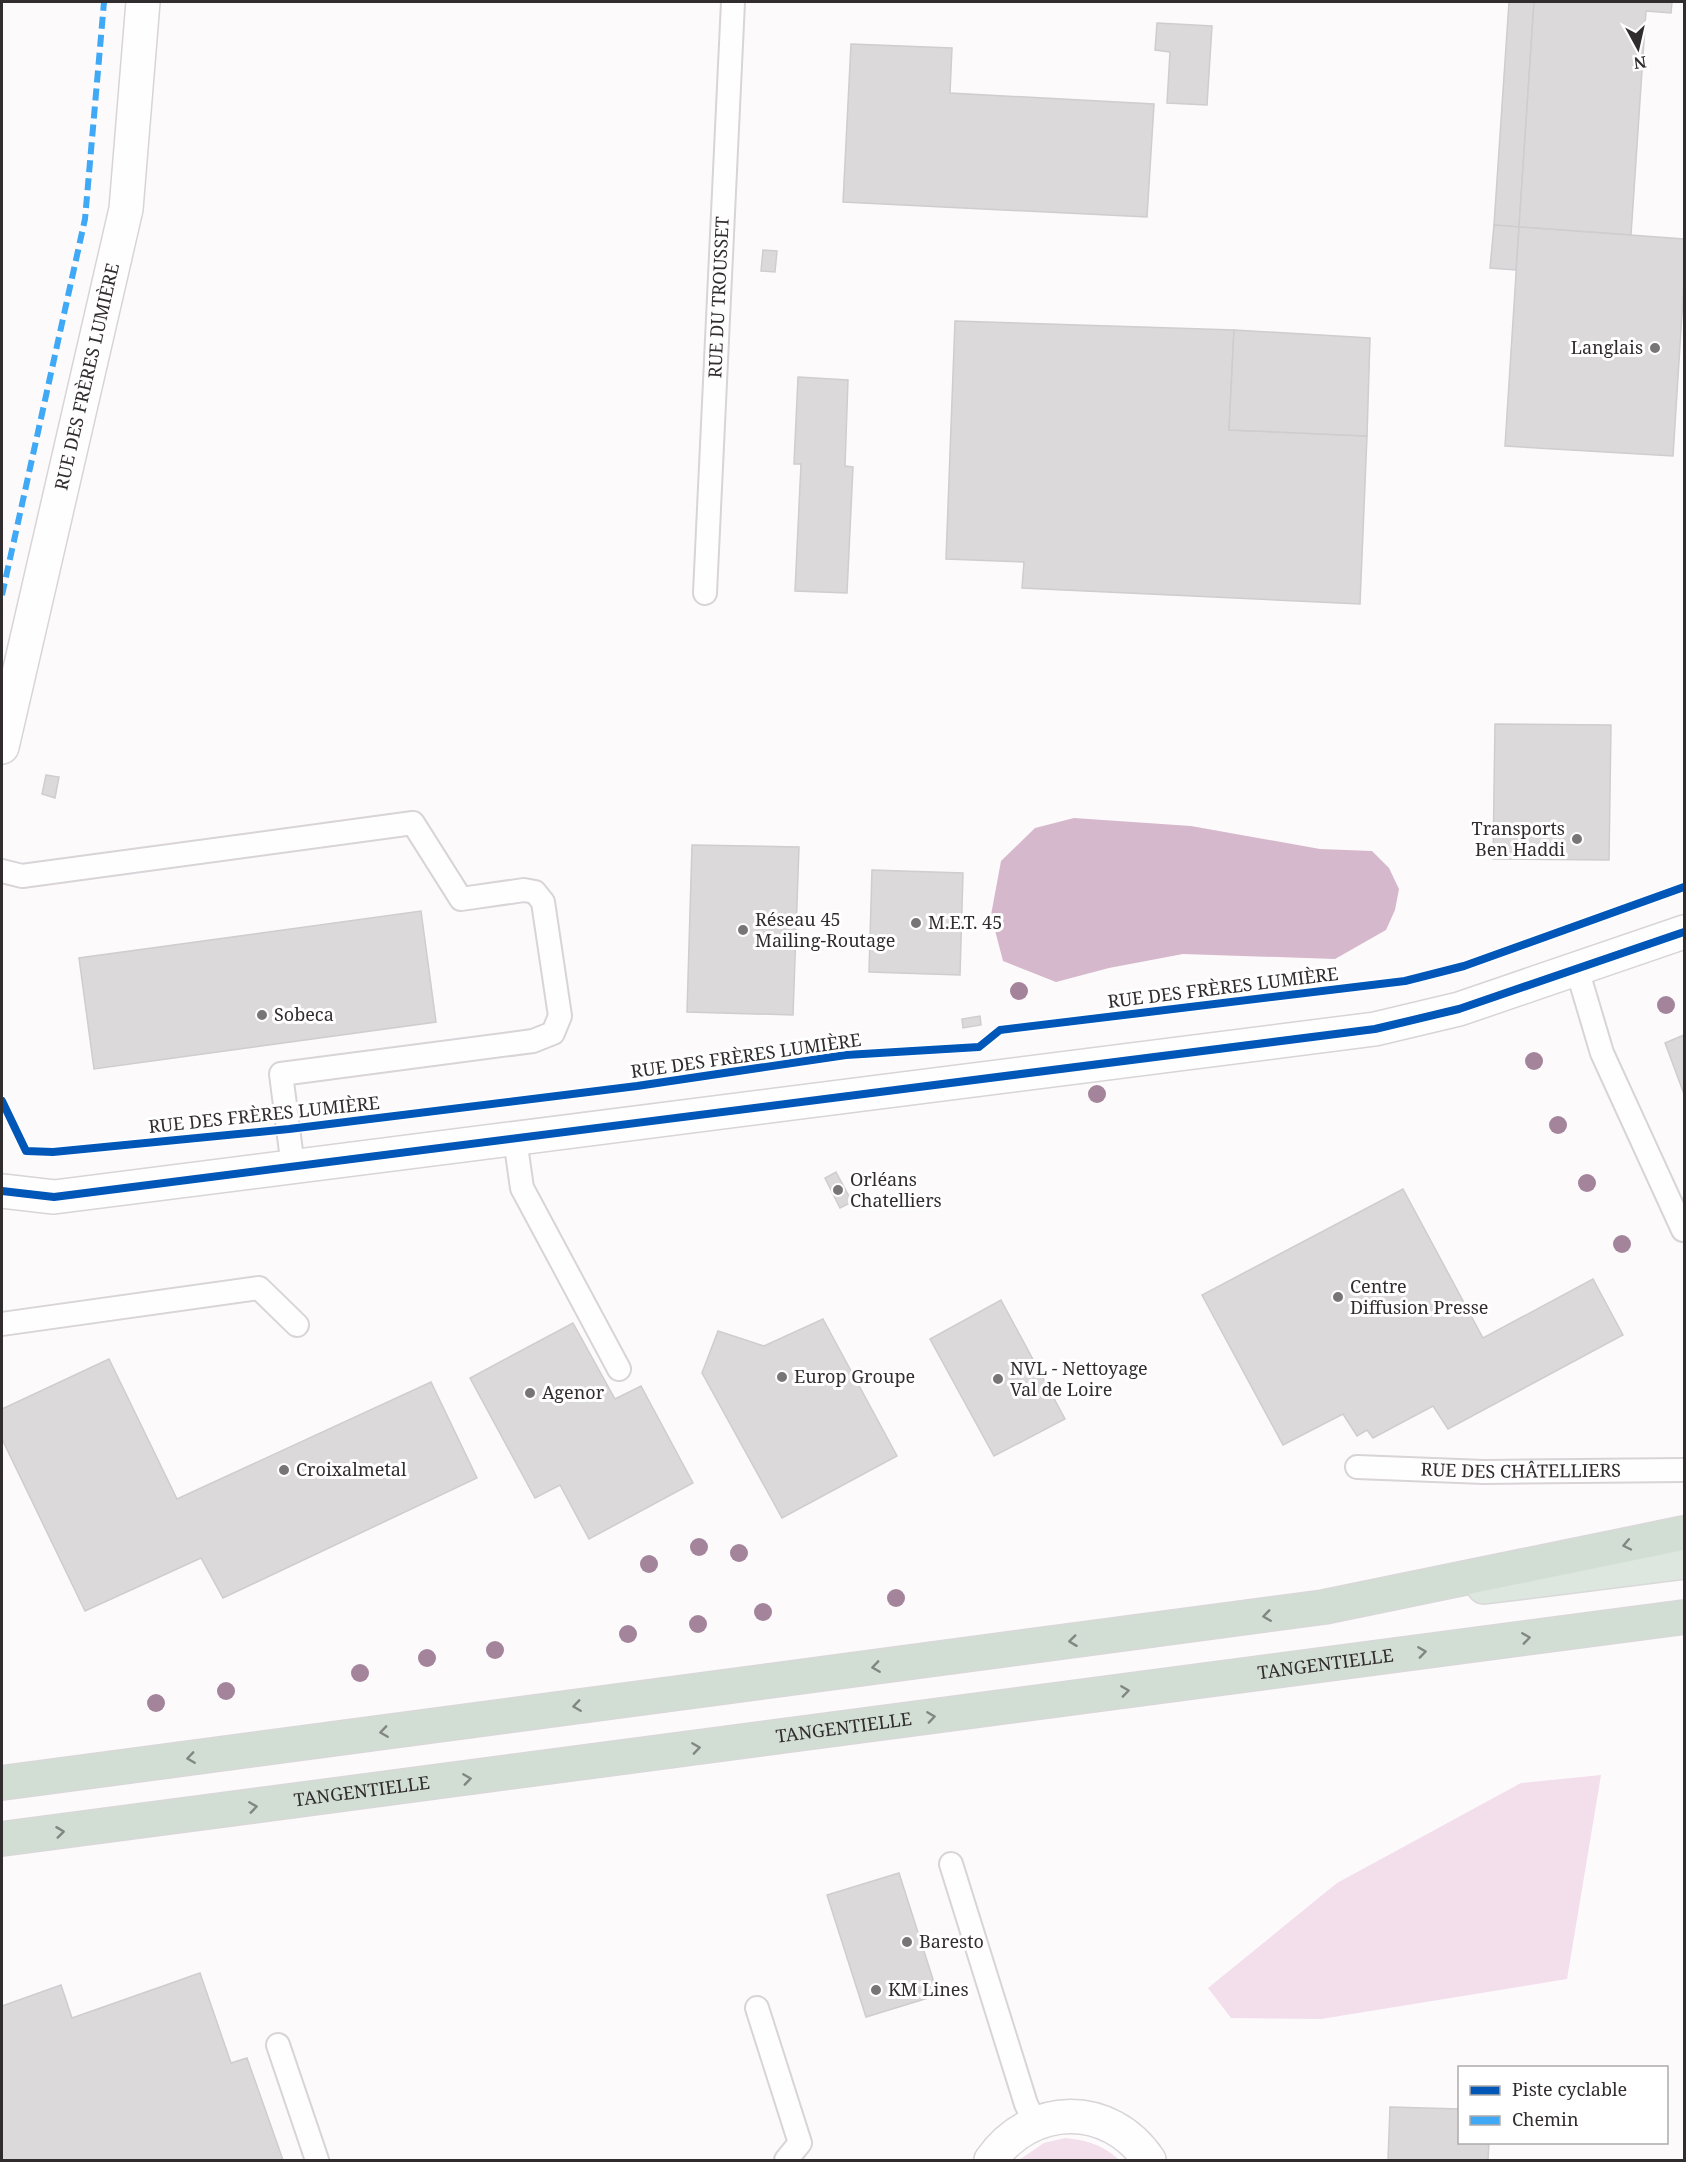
<svg xmlns="http://www.w3.org/2000/svg" width="1686" height="2162" viewBox="0 0 1686 2162" font-family="'Noto Serif',serif">
  <rect width="100%" height="100%" fill="#fdfafc"/>
  <g fill="#f3deec">
    <polygon points="1601,1775 1567,1979 1321,2019 1231,2018 1208,1988 1337,1883 1521,1783"/>
    <path d="M1065,2138C1087,2140 1103,2145 1119,2160H1019L1044,2143Z"/>
  </g>
  <polygon fill="#d6b8cc" points="1074,818 1191,826 1320,849 1372,851 1389,868 1399,889 1395,910 1386,930 1335,959 1183,954 1109,968 1056,982 1003,961 991,915 1001,861 1035,828"/>
  <g fill="#dcd9db" stroke="#d0cccf" stroke-width="1.5">
    <polygon points="1509,2 1534,2 1519,227 1494,225"/>
    <polygon points="1534,2 1672,2 1671,13 1646,11 1631,235 1519,227"/>
    <polygon points="1157,23 1212,26 1207,105 1167,103 1170,52 1155,50"/>
    <polygon points="851,44 952,48 950,93 1154,104 1147,217 843,202"/>
    <polygon points="1494,225 1519,227 1516,270 1490,268"/>
    <polygon points="1519,227 1684,239 1684,282 1673,456 1505,446"/>
    <polygon points="763,250 777,251 775,272 761,271"/>
    <polygon points="955,321 1234,330 1229,430 1367,436 1360,604 1022,588 1024,562 946,559"/>
    <polygon points="1234,330 1370,338 1367,436 1229,430"/>
    <polygon points="798,377 848,380 845,466 853,467 847,593 795,591 801,464 794,464"/>
    <polygon points="1495,724 1611,725 1609,860 1493,859"/>
    <polygon points="46,775 59,777 55,798 42,794"/>
    <polygon points="692,845 799,847 793,1015 687,1012"/>
    <polygon points="872,870 963,873 960,975 869,972"/>
    <polygon points="421,911 436,1022 94,1069 79,958"/>
    <polygon points="980,1016 981,1025 963,1028 962,1019"/>
    <polygon points="1684,1035 1684,1094 1665,1043"/>
    <polygon points="836,1172 852,1202 840,1208 825,1178"/>
    <polygon points="1403,1189 1483,1338 1593,1279 1623,1335 1448,1429 1433,1406 1373,1438 1367,1430 1357,1436 1343,1414 1283,1445 1202,1295"/>
    <polygon points="1001,1300 1065,1419 994,1456 930,1339"/>
    <polygon points="823,1319 897,1456 782,1518 702,1373 718,1331 764,1346"/>
    <polygon points="573,1323 615,1399 641,1386 693,1483 589,1539 560,1485 535,1498 470,1378"/>
    <polygon points="109,1359 177,1499 431,1382 477,1478 223,1598 201,1558 85,1611 2,1439 2,1409"/>
    <polygon points="899,1873 938,1995 866,2017 827,1895"/>
    <polygon points="200,1973 231,2063 247,2058 283,2160 2,2160 2,2006 61,1985 72,2018"/>
    <polygon points="1390,2107 1460,2109 1460,2142 1489,2142 1488,2160 1388,2160"/>
  </g>
  <g fill="none" stroke-linecap="round" stroke-linejoin="round">
    <g stroke="#d8d4d7" stroke-width="26">
      <g id="service">
        <path id="s1" d="M705,593L733,2"/>
        <polyline points="2,871 22,876 413,823 461,899 524,890 535,892 543,902 560,1016 553,1033 533,1041 281,1074 293,1167"/>
        <polyline points="1577,969 1602,1053 1683,1230"/>
        <polyline points="515,1139 522,1188 619,1369"/>
        <polyline points="2,1324 259,1288 297,1325"/>
        <path id="s2" d="M1357,1467L1484,1472L1684,1470"/>
        <polyline points="951,1864 1026,2104 1035,2122"/>
        <polyline points="757,2008 800,2143 786,2160"/>
        <polyline points="278,2045 317,2160"/>
      </g>
    </g>
    <g stroke="#d8d4d7" stroke-width="36">
      <g id="minor">
        <path id="s3" d="M2,747L126,209L143,2"/>
        <polyline points="2,1191 54,1197 1375,1029 1459,1009 1684,932"/>
        <path d="M991,2160C1031,2103 1109,2101 1149,2160"/>
      </g>
    </g>
    <g stroke="#d9d8d9" stroke-width="36">
      <polyline id="primary" points="1484,1587 1684,1562"/>
    </g>
    <g stroke="#d9d8d9" stroke-width="36">
      <g id="trunk">
        <polyline points="2,1783 1324,1607 1684,1533"/>
        <path id="s4" d="M2,1839L1684,1617"/>
      </g>
    </g>
    <use href="#service" stroke="#fffeff" stroke-width="22"/>
    <use href="#minor" stroke="#fffeff" stroke-width="33"/>
    <use href="#primary" stroke="#dde6df" stroke-width="33"/>
    <use href="#trunk" stroke="#d2ded4" stroke-width="33"/>
    <polyline stroke="#3fa9f5" stroke-width="6" stroke-dasharray="12 6" stroke-linecap="butt" points="2,595 85,219 104,2"/>
    <g stroke="#fff" stroke-width="11">
      <g id="cycleway">
        <polyline points="2,1101 26,1151 53,1152 289,1129 637,1086 846,1055 979,1047 1000,1030 1405,981 1464,966 1684,887"/>
        <polyline points="2,1191 54,1197 1375,1029 1459,1009 1684,932"/>
      </g>
    </g>
    <use href="#cycleway" stroke="#0057b8" stroke-width="8"/>
  </g>
  <g fill="#a3849b">
    <circle cx="1019" cy="991" r="9"/>
    <circle cx="1666" cy="1005" r="9"/>
    <circle cx="1534" cy="1061" r="9"/>
    <circle cx="1097" cy="1094" r="9"/>
    <circle cx="1558" cy="1125" r="9"/>
    <circle cx="1587" cy="1183" r="9"/>
    <circle cx="1622" cy="1244" r="9"/>
    <circle cx="699" cy="1547" r="9"/>
    <circle cx="739" cy="1553" r="9"/>
    <circle cx="649" cy="1564" r="9"/>
    <circle cx="896" cy="1598" r="9"/>
    <circle cx="763" cy="1612" r="9"/>
    <circle cx="698" cy="1624" r="9"/>
    <circle cx="628" cy="1634" r="9"/>
    <circle cx="495" cy="1650" r="9"/>
    <circle cx="427" cy="1658" r="9"/>
    <circle cx="360" cy="1673" r="9"/>
    <circle cx="226" cy="1691" r="9"/>
    <circle cx="156" cy="1703" r="9"/>
  </g>
  <defs><path id="oneway-chevron" d="M-2-3.5L2.5 0L-2 3.5" fill="none" stroke-width="1.6" stroke-linecap="round" stroke-linejoin="round" transform="scale(1.5)"/></defs>
  <g stroke="#828682">
    <use href="#oneway-chevron" transform="translate(1627 1545) rotate(168)"/>
    <use href="#oneway-chevron" transform="translate(1267 1616) rotate(172)"/>
    <use href="#oneway-chevron" transform="translate(1526 1638) rotate(-8)"/>
    <use href="#oneway-chevron" transform="translate(1073 1641) rotate(173)"/>
    <use href="#oneway-chevron" transform="translate(1422 1652) rotate(-8)"/>
    <use href="#oneway-chevron" transform="translate(876 1667) rotate(172)"/>
    <use href="#oneway-chevron" transform="translate(1125 1691) rotate(-8)"/>
    <use href="#oneway-chevron" transform="translate(577 1706) rotate(172)"/>
    <use href="#oneway-chevron" transform="translate(931 1717) rotate(-8)"/>
    <use href="#oneway-chevron" transform="translate(384 1732) rotate(172)"/>
    <use href="#oneway-chevron" transform="translate(696 1748) rotate(-8)"/>
    <use href="#oneway-chevron" transform="translate(191 1758) rotate(172)"/>
    <use href="#oneway-chevron" transform="translate(467 1779) rotate(-8)"/>
    <use href="#oneway-chevron" transform="translate(253 1807) rotate(-8)"/>
    <use href="#oneway-chevron" transform="translate(60 1832) rotate(-7)"/>
  </g>
  <g fill="#787577" stroke="#fff" stroke-width="2">
    <circle cx="1655" cy="348" r="6"/>
    <circle cx="1577" cy="839" r="6"/>
    <circle cx="916" cy="923" r="6"/>
    <circle cx="743" cy="930" r="6"/>
    <circle cx="262" cy="1015" r="6"/>
    <circle cx="838" cy="1190" r="6"/>
    <circle cx="1338" cy="1297" r="6"/>
    <circle cx="782" cy="1377" r="6"/>
    <circle cx="998" cy="1379" r="6"/>
    <circle cx="530" cy="1393" r="6"/>
    <circle cx="284" cy="1470" r="6"/>
    <circle cx="907" cy="1942" r="6"/>
    <circle cx="876" cy="1990" r="6"/>
  </g>
  <g text-anchor="middle" stroke-width="6" stroke-linejoin="round" paint-order="stroke">
    <g font-size="18" fill="#312d2f" stroke="#fff">
      <text dy="6" stroke="none"><textPath href="#s1" startOffset="296">RUE DU TROUSSET</textPath></text>
      <text dy="6" stroke="none"><textPath href="#s3" startOffset="380">RUE DES FRÈRES LUMIÈRE</textPath></text>
      <text transform="translate(1223 988) rotate(-7)" y="6">RUE DES FRÈRES LUMIÈRE</text>
      <text transform="translate(746 1056) rotate(-8)" y="6">RUE DES FRÈRES LUMIÈRE</text>
      <text transform="translate(264 1115) rotate(-6)" y="6">RUE DES FRÈRES LUMIÈRE</text>
      <text dy="6" stroke="none"><textPath href="#s2" startOffset="164">RUE DES CHÂTELLIERS</textPath></text>
      <text dy="6" stroke="none"><textPath href="#s4" startOffset="1335">TANGENTIELLE</textPath></text>
      <text dy="6" stroke="none"><textPath href="#s4" startOffset="849">TANGENTIELLE</textPath></text>
      <text dy="6" stroke="none"><textPath href="#s4" startOffset="363">TANGENTIELLE</textPath></text>
    </g>
    <g font-size="18" fill="#312d2f" stroke="#fff" text-anchor="start">
      <text x="1643" y="354" text-anchor="end">Langlais</text>
      <text x="1565" y="835" text-anchor="end">Transports<tspan x="1565" dy="21">Ben Haddi</tspan></text>
      <text x="755" y="926">Réseau 45<tspan x="755" dy="21">Mailing-Routage</tspan></text>
      <text x="928" y="929">M.E.T. 45</text>
      <text x="274" y="1021">Sobeca</text>
      <text x="850" y="1186">Orléans<tspan x="850" dy="21">Chatelliers</tspan></text>
      <text x="1350" y="1293">Centre<tspan x="1350" dy="21">Diffusion Presse</tspan></text>
      <text x="1010" y="1375">NVL - Nettoyage<tspan x="1010" dy="21">Val de Loire</tspan></text>
      <text x="794" y="1383">Europ Groupe</text>
      <text x="542" y="1399">Agenor</text>
      <text x="296" y="1476">Croixalmetal</text>
      <text x="919" y="1948">Baresto</text>
      <text x="888" y="1996">KM Lines</text>
    </g>
  </g>
  <rect width="1686" height="2162" fill="none" stroke="#312d2f" stroke-width="6"/>
  <rect x="1458" y="2066" width="210" height="78" fill="#ffffff" stroke="#adabac" stroke-width="1.5"/>
  <rect x="1470" y="2086" width="30" height="9" fill="#0057b8" stroke="#adabac" stroke-width="1.5"/>
  <text x="1512" y="2096" font-size="18" fill="#312d2f">Piste cyclable</text>
  <rect x="1470" y="2116" width="30" height="9" fill="#3fa9f5" stroke="#adabac" stroke-width="1.5"/>
  <text x="1512" y="2126" font-size="18" fill="#312d2f">Chemin</text>
  <g transform="translate(1638 48) rotate(172)" stroke="#ffffff" stroke-width="4.5" paint-order="stroke">
  <path d="M0-4.5L10 22L0 15L-10 22Z" fill="#312d2f"/>
  <text y="-9" font-size="16" font-weight="bold" text-anchor="middle" fill="#312d2f">N</text>
  </g>
</svg>
